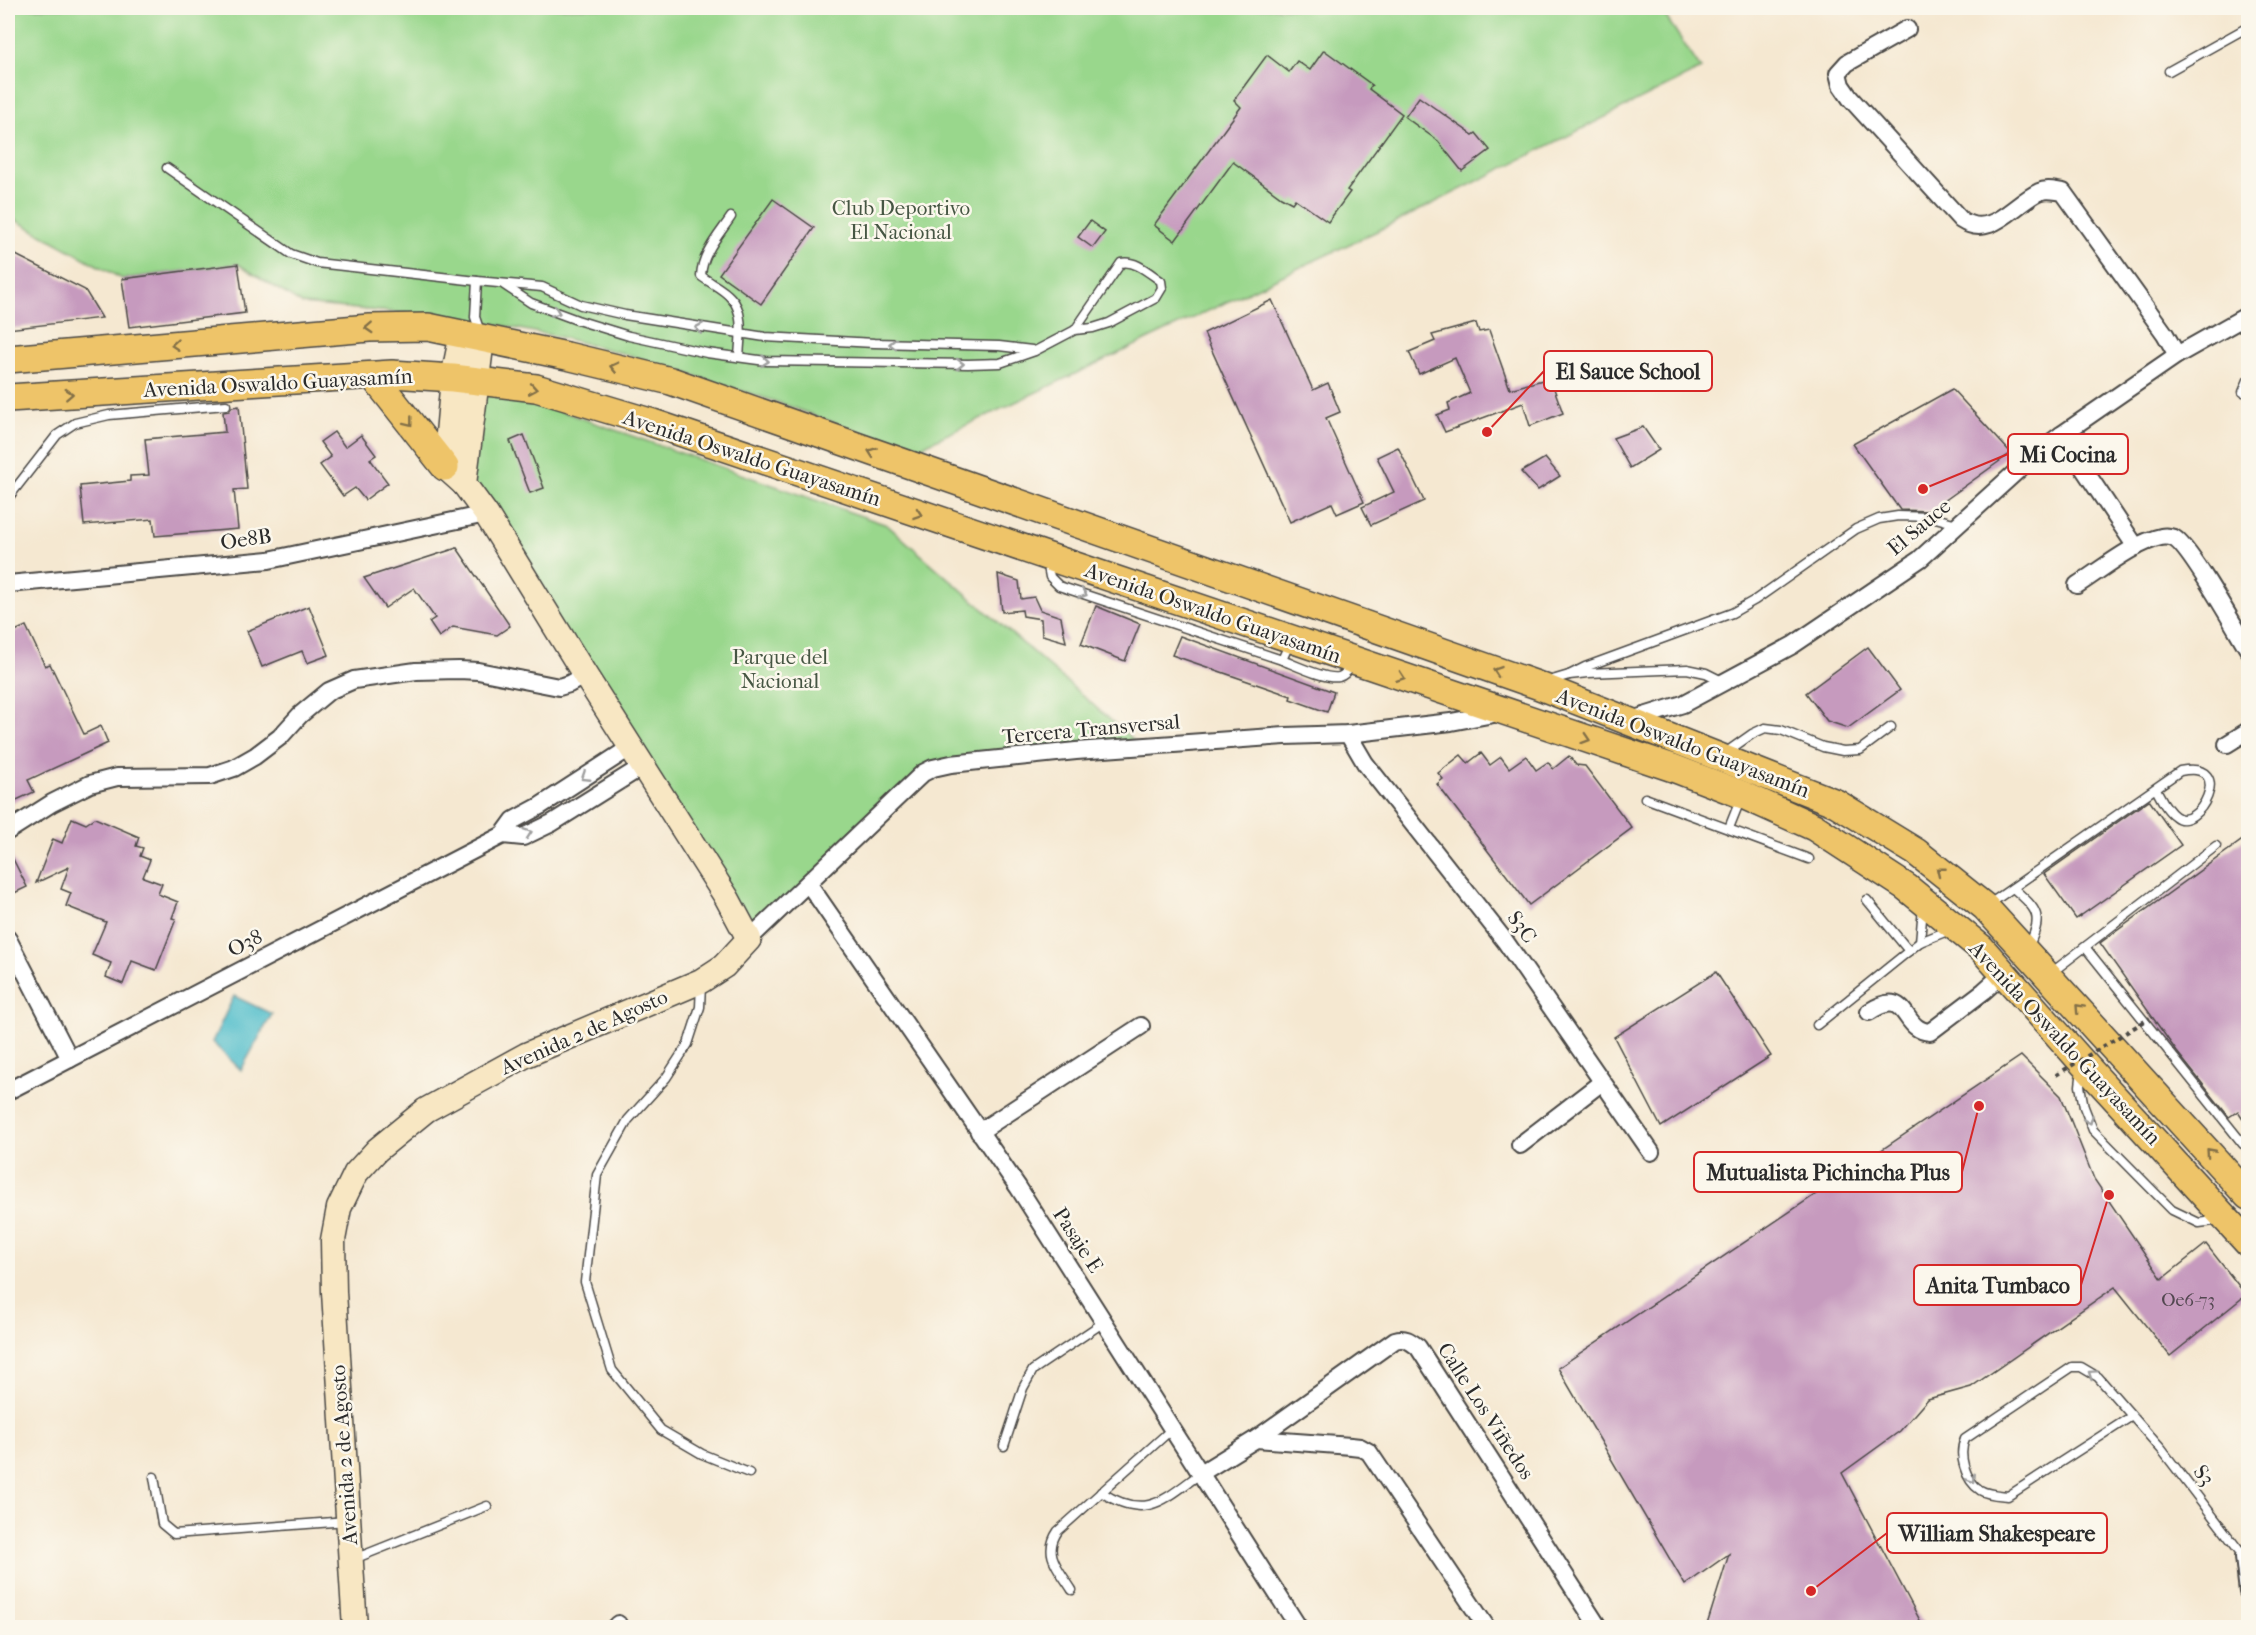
<svg xmlns="http://www.w3.org/2000/svg" width="2256" height="1635" viewBox="0 0 2256 1635" font-family="'IM FELL French Canon',serif">
  <rect width="100%" height="100%" fill="#fbf7ec"/>
  <filter id="ink" filterUnits="userSpaceOnUse"><feTurbulence type="fractalNoise" baseFrequency=".0167" numOctaves="2"/><feDisplacementMap in="SourceGraphic" scale="12" xChannelSelector="R" yChannelSelector="G"/><feConvolveMatrix kernelMatrix="1 2 1 2 8 2 1 2 1" color-interpolation-filters="sRGB"/></filter>
  <filter id="wash" filterUnits="userSpaceOnUse"><feTurbulence type="fractalNoise" baseFrequency=".008" numOctaves="4" result="noise"/><feDisplacementMap in="SourceGraphic" scale="24" xChannelSelector="R" yChannelSelector="G"/><feGaussianBlur stdDeviation="1.35" result="paint"/><feColorMatrix in="noise" values="0 0 0 0 0 0 0 0 0 0 0 0 0 0 0 0 0 1.4 0 .05"/><feComposite in="paint" operator="in"/></filter>
  <g filter="url(#wash)">
    <rect width="100%" height="100%" fill="#f5e8d1"/>
    <g fill="#99d78c" stroke="#62815c" stroke-width="1.5">
      <polygon points="8,8 1660,8 1701,69 1394,223 912,451 780,403 633,356 560,337 489,323 414,314 302,304 238,264 122,279 8,216"/>
      <polygon points="475,381 887,525 1139,745 931,764 742,948 739,932 466,487"/>
    </g>
    <polygon fill="#50bdcb" stroke="#3e747b" stroke-width="1.5" points="234,996 272,1014 241,1070 212,1042"/>
    <g id="blocks">
      <g fill="#c69abe">
        <polygon points="1324,50 1372,85 1369,89 1402,114 1347,190 1350,192 1328,222 1295,199 1292,203 1281,197 1233,162 1175,241 1154,225 1241,107 1234,100 1267,55 1289,72 1297,61 1310,70"/>
        <polygon points="1419,97 1473,135 1476,133 1490,150 1462,171 1438,141 1405,117"/>
        <polygon points="773,199 814,228 761,304 719,274"/>
        <polygon points="1090,221 1105,232 1093,248 1078,237"/>
        <polygon points="8,251 85,290 102,318 8,329"/>
        <polygon points="238,264 245,313 129,327 122,279"/>
        <polygon points="1272,300 1313,390 1328,383 1340,412 1326,418 1364,502 1337,514 1332,503 1290,522 1204,333"/>
        <polygon points="1476,323 1479,332 1489,330 1510,389 1550,378 1563,413 1530,426 1523,403 1445,432 1437,415 1450,410 1448,403 1470,393 1455,358 1419,374 1409,352 1435,341 1432,335"/>
        <polygon points="1952,389 2011,453 1930,511 1900,510 1853,444"/>
        <polygon points="239,406 247,489 234,490 238,529 155,536 153,519 84,525 80,486 130,481 130,476 149,475 145,439 225,432 223,412 229,411 232,407"/>
        <polygon points="1643,427 1659,450 1630,468 1613,438"/>
        <polygon points="334,432 345,447 361,435 376,455 370,459 388,483 365,500 355,488 343,496 320,465 331,457 320,442"/>
        <polygon points="524,435 544,488 530,493 510,441"/>
        <polygon points="1398,447 1424,501 1371,525 1362,507 1394,492 1377,457"/>
        <polygon points="1545,458 1560,476 1538,490 1521,472"/>
        <polygon points="457,548 510,626 497,635 453,627 439,637 429,622 435,618 414,588 385,608 364,578"/>
        <polygon points="998,574 1019,581 1021,599 1034,597 1040,610 1061,617 1066,642 1042,635 1041,619 1023,616 1022,610 1002,612"/>
        <polygon points="309,606 329,655 307,663 302,651 262,667 247,631"/>
        <polygon points="1096,606 1140,624 1125,661 1081,644"/>
        <polygon points="26,626 45,666 50,664 84,734 101,726 108,743 28,780 34,792 8,804 8,634"/>
        <polygon points="1180,636 1334,692 1327,712 1290,699 1291,696 1172,655"/>
        <polygon points="1868,647 1900,690 1848,728 1827,721 1806,693"/>
        <polygon points="1481,753 1490,765 1501,757 1509,768 1526,756 1536,770 1548,762 1553,769 1569,756 1576,765 1585,766 1632,828 1529,905 1437,784 1443,779 1438,773 1461,755 1468,763"/>
        <polygon points="2149,800 2181,845 2076,919 2044,874"/>
        <polygon points="72,818 86,824 95,818 139,837 136,846 143,848 140,856 150,860 143,877 162,884 158,894 178,902 172,918 176,919 156,970 132,961 123,984 106,977 111,963 92,955 106,922 66,906 71,893 61,889 69,867 36,883 53,839 62,843"/>
        <polygon points="2248,836 2248,1126 2238,1111 2229,1117 2177,1052 2100,943"/>
        <polygon points="8,849 27,887 8,896"/>
        <polygon points="1716,972 1771,1056 1661,1127 1614,1037"/>
        <polygon points="2021,1056 2061,1096 2094,1179 2162,1279 2206,1244 2246,1295 2170,1356 2115,1287 1971,1387 1928,1399 1900,1431 1842,1473 1924,1628 1706,1628 1729,1554 1685,1585 1558,1368"/>
      </g>
    </g>
  </g>
  <g filter="url(#ink)">
    <use href="#blocks" fill-opacity="0" stroke="#494744" stroke-width="1.5"/>
    <g fill="none" stroke-linecap="round" stroke-linejoin="round">
      <g stroke="#494744" stroke-width="11">
        <g id="service">
          <polyline points="2169,71 2248,27"/>
          <polyline points="167,168 291,254 317,263 477,281"/>
          <path d="M731,217C719,235 702,253 701,276C710,283 724,289 731,298C745,312 740,339 739,357"/>
          <path d="M504,285L531,303L577,320L629,336L707,353L766,361L968,364L1000,363L1035,351L1075,330L1093,328L1109,323L1156,298L1162,288L1161,281C1149,273 1136,260 1121,263L1075,330"/>
          <polyline points="480,332 475,317 477,281 542,287 581,305 625,315 765,337 874,343 999,346 1032,350"/>
          <polyline points="2243,392 2248,380"/>
          <polyline points="8,498 57,435 75,423 109,415 226,405"/>
          <polyline points="1047,561 1050,577 1059,586 1282,660 1290,642"/>
          <path d="M1282,660C1295,665 1326,680 1339,677C1346,675 1350,668 1354,663"/>
          <polyline points="1569,675 1585,667 1732,613 1755,600 1856,529 1879,519 1898,516 1932,517 1957,524"/>
          <polyline points="1549,681 1569,675 1588,673 1687,669 1706,673 1724,682"/>
          <polyline points="1725,753 1752,734 1765,728 1781,730 1823,747 1843,751 1860,750 1891,727"/>
          <polyline points="1645,798 1809,859"/>
          <polyline points="1729,828 1741,798"/>
          <path d="M2013,888C2039,911 2043,915 2028,948"/>
          <polyline points="1867,900 1909,951"/>
          <path d="M1988,905L2180,771C2238,759 2197,835 2175,816C2166,810 2161,798 2156,789"/>
          <polyline points="1920,942 1923,907"/>
          <polyline points="2085,947 2243,1144"/>
          <polyline points="2051,973 2216,846"/>
          <polyline points="701,984 700,1007 688,1044 666,1078 628,1120 597,1175 585,1282 612,1370 661,1430 702,1454 749,1473"/>
          <polyline points="1817,1025 1920,942 1950,930"/>
          <polyline points="2082,1069 2080,1086 2084,1107 2093,1130 2172,1210 2199,1223 2221,1220"/>
          <path d="M2132,1416L2008,1496C1999,1495 1988,1495 1980,1490C1965,1480 1958,1455 1965,1439L2072,1367H2081L2098,1377L2162,1450L2244,1557"/>
          <polyline points="1004,1446 1023,1388 1033,1370 1104,1322"/>
          <polyline points="154,1477 162,1524 174,1534 347,1521"/>
          <path d="M1101,1492C1146,1521 1164,1500 1201,1473"/>
          <polyline points="354,1559 487,1506"/>
          <path d="M1072,1590C1059,1569 1042,1554 1058,1531L1172,1429"/>
        </g>
      </g>
      <g stroke="#494744" stroke-width="20">
        <g id="minor">
          <path d="M1907,29L1847,63L1838,73L1841,85L1850,98L1961,220C1991,240 2013,204 2039,192C2047,188 2055,191 2063,192L2165,334L2177,355"/>
          <polyline points="2061,435 2136,547"/>
          <polyline points="8,584 269,560 486,514"/>
          <path d="M2077,585C2101,570 2133,543 2161,537C2165,536 2171,537 2174,538C2191,548 2235,628 2248,649"/>
          <polyline points="1628,721 1683,704 1793,645 1920,559 2038,452 2061,435 2177,355 2248,315"/>
          <polyline points="1348,734 1365,763 1505,941 1651,1152"/>
          <polyline points="2227,744 2248,731"/>
          <polyline points="8,831 52,803 90,784 117,777 210,776 234,768 255,756 280,737 300,715 329,691 354,680 416,671 459,670 478,671 559,687 569,684 585,675"/>
          <polyline points="503,835 523,837 552,823 643,766"/>
          <polyline points="808,883 1018,1187 1299,1628"/>
          <polyline points="8,939 70,1059"/>
          <polyline points="749,939 923,773 933,768 951,764 1076,751 1285,736 1348,734 1451,722 1499,713"/>
          <path d="M1869,1012C1910,985 1900,1031 1930,1032L1984,991L2004,973"/>
          <polyline points="8,1091 503,835 514,820 540,806 631,747"/>
          <polyline points="979,1132 1141,1026"/>
          <polyline points="1520,1145 1602,1082"/>
          <polyline points="1256,1439 1351,1446 1360,1447 1369,1452 1487,1628"/>
          <path d="M1201,1473L1256,1439L1395,1340C1405,1337 1410,1341 1418,1347L1599,1628"/>
          <polyline points="2248,1554 2244,1557 2248,1592"/>
          <polyline points="614,1628 618,1624"/>
        </g>
      </g>
      <g stroke="#494744" stroke-width="27">
        <g id="secondary">
          <polyline points="464,484 482,339"/>
          <polyline points="355,1628 334,1292 333,1240 339,1208 356,1173 377,1150 426,1110 526,1055 701,981 724,966 749,939 727,898 585,675 486,514 464,484 445,467 453,378 462,334"/>
        </g>
      </g>
      <g stroke="#494744" stroke-width="30">
        <g id="primary">
          <polyline points="8,359 369,328 428,327 567,356 671,381 1537,685 1836,803 1916,852 1985,907 2248,1196"/>
          <polyline points="373,376 445,467"/>
          <polyline points="8,398 392,374 453,378 536,388 653,423 1673,768 1743,795 1814,827 1906,887 1981,948 2083,1063 2248,1243"/>
        </g>
      </g>
      <use href="#service" stroke="#fff" stroke-width="8"/>
      <use href="#minor" stroke="#fff" stroke-width="16"/>
      <use href="#secondary" stroke="#f8e7c3" stroke-width="24"/>
      <use href="#primary" stroke="#eec469" stroke-width="27"/>
      <polyline stroke="#494744" stroke-width="4" stroke-dasharray="4.5 4.5" stroke-linecap="butt" points="2056,1075 2150,1018"/>
    </g>
    <defs><path id="oneway-chevron" d="M-2-3.5L2.5 0L-2 3.5" fill="none" stroke-width="1.6" stroke-linecap="round" stroke-linejoin="round" transform="scale(1.5)"/></defs>
    <g stroke="#a0a0a0">
      <use href="#oneway-chevron" transform="translate(556 312) rotate(21)"/>
      <use href="#oneway-chevron" transform="translate(699 328) rotate(-170)"/>
      <use href="#oneway-chevron" transform="translate(893 344) rotate(-179)"/>
      <use href="#oneway-chevron" transform="translate(765 361) rotate(6)"/>
      <use href="#oneway-chevron" transform="translate(960 364)"/>
      <use href="#oneway-chevron" transform="translate(1083 594) rotate(19)"/>
      <use href="#oneway-chevron" transform="translate(585 777) rotate(147)"/>
      <use href="#oneway-chevron" transform="translate(528 833) rotate(-19)"/>
      <use href="#oneway-chevron" transform="translate(2089 1120) rotate(67)"/>
      <use href="#oneway-chevron" transform="translate(2092 1374) rotate(-146)"/>
      <use href="#oneway-chevron" transform="translate(1972 1479) rotate(57)"/>
    </g>
    <g stroke="#837047">
      <use href="#oneway-chevron" transform="translate(369 328) rotate(177)"/>
      <use href="#oneway-chevron" transform="translate(175 345) rotate(175)"/>
      <use href="#oneway-chevron" transform="translate(614 367) rotate(-167)"/>
      <use href="#oneway-chevron" transform="translate(533 389) rotate(10)"/>
      <use href="#oneway-chevron" transform="translate(69 394) rotate(-3)"/>
      <use href="#oneway-chevron" transform="translate(409 422) rotate(52)"/>
      <use href="#oneway-chevron" transform="translate(872 452) rotate(-160)"/>
      <use href="#oneway-chevron" transform="translate(918 514) rotate(19)"/>
      <use href="#oneway-chevron" transform="translate(1497 671) rotate(-161)"/>
      <use href="#oneway-chevron" transform="translate(1401 677) rotate(19)"/>
      <use href="#oneway-chevron" transform="translate(1586 739) rotate(18)"/>
      <use href="#oneway-chevron" transform="translate(1940 871) rotate(-141)"/>
      <use href="#oneway-chevron" transform="translate(2079 1008) rotate(-133)"/>
      <use href="#oneway-chevron" transform="translate(2210 1152) rotate(-132)"/>
    </g>
  </g>
  <g text-anchor="middle" stroke-width="5" stroke-linejoin="round" paint-order="stroke">
    <g font-size="18" fill="#524750">
      <text x="2188" y="1306">Oe6-73</text>
    </g>
    <g font-size="21" fill="#465643" stroke="#fbf7ec">
      <text x="901" y="215">Club Deportivo<tspan x="901" dy="24">El Nacional</tspan></text>
      <text x="780" y="664">Parque del<tspan x="780" dy="24">Nacional</tspan></text>
    </g>
    <g font-size="21" fill="#2b2b2b" stroke="#fbf7ec">
      <text transform="translate(278 383) rotate(-3)" y="7">Avenida Oswaldo Guayasamín</text>
      <text transform="translate(752 458) rotate(18)" y="7">Avenida Oswaldo Guayasamín</text>
      <text transform="translate(1919 527) rotate(-40)" y="7">El Sauce</text>
      <text transform="translate(246 539) rotate(-8)" y="7">Oe8B</text>
      <text transform="translate(1213 613) rotate(19)" y="7">Avenida Oswaldo Guayasamín</text>
      <text transform="translate(1091 729) rotate(-5)" y="7">Tercera Transversal</text>
      <text transform="translate(1683 743) rotate(21)" y="7">Avenida Oswaldo Guayasamín</text>
      <text transform="translate(1522 927) rotate(54)" y="7">S3C</text>
      <text transform="translate(245 943) rotate(-27)" y="7">O38</text>
      <text transform="translate(584 1032) rotate(-24)" y="7">Avenida 2 de Agosto</text>
      <text transform="translate(2065 1043) rotate(47)" y="7">Avenida Oswaldo Guayasamín</text>
      <text transform="translate(1078 1240) rotate(57)" y="7">Pasaje E</text>
      <text transform="translate(1486 1411) rotate(57)" y="7">Calle Los Viñedos</text>
      <text transform="translate(344 1455) rotate(-94)" y="7">Avenida 2 de Agosto</text>
      <text transform="translate(2204 1475) rotate(52)" y="7">S3</text>
    </g>
  </g>
  <path fill="none" stroke="#d62828" stroke-width="2" d="M1487 432L1544 371M1923 489L2008 454M1979 1106L1962 1172M2109 1195L2081 1285M1811 1591L1887 1533"/>
  <g fill="#d62828" stroke="#fbf7ec" stroke-width="2">
    <circle cx="1487" cy="432" r="6"/>
    <circle cx="1923" cy="489" r="6"/>
    <circle cx="1979" cy="1106" r="6"/>
    <circle cx="2109" cy="1195" r="6"/>
    <circle cx="1811" cy="1591" r="6"/>
  </g>
  <g fill="#fbf7ec" stroke="#d62828" stroke-width="2">
    <rect x="1544" y="351" width="168" height="40" rx="6"/>
    <rect x="2008" y="434" width="120" height="40" rx="6"/>
    <rect x="1694" y="1152" width="268" height="40" rx="6"/>
    <rect x="1914" y="1265" width="167" height="40" rx="6"/>
    <rect x="1887" y="1513" width="220" height="40" rx="6"/>
  </g>
  <g font-size="22" text-anchor="middle" font-weight="bold" fill="#2b2b2b">
    <text x="1628" y="379">El Sauce School</text>
    <text x="2068" y="462">Mi Cocina</text>
    <text x="1828" y="1180">Mutualista Pichincha Plus</text>
    <text x="1998" y="1293">Anita Tumbaco</text>
    <text x="1997" y="1541">William Shakespeare</text>
  </g>
  <rect width="2256" height="1635" fill="none" stroke="#fbf7ec" stroke-width="30"/>
</svg>
